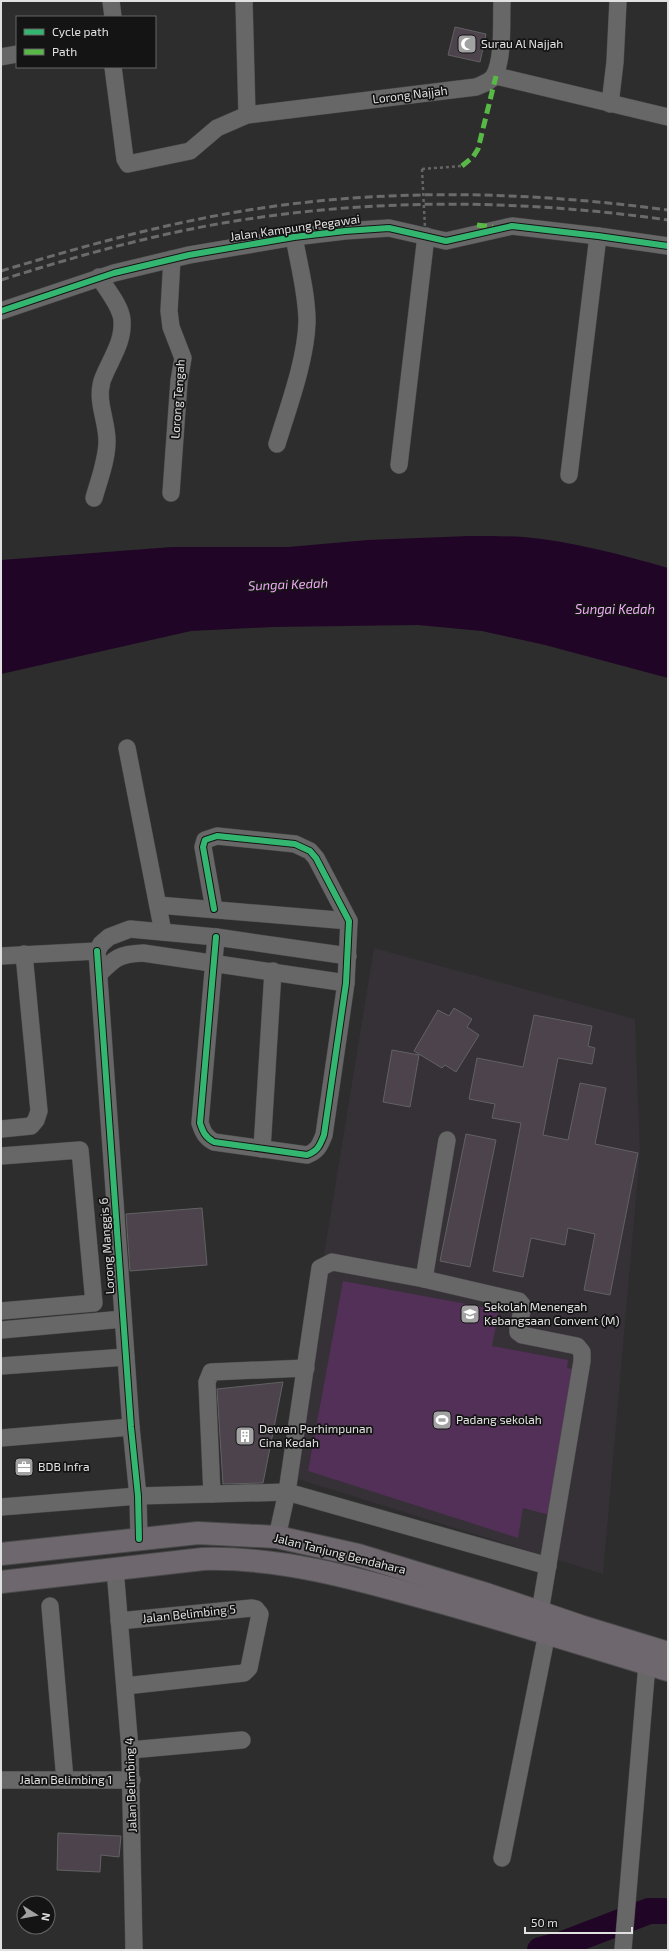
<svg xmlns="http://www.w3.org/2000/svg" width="669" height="1951" viewBox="0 0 669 1951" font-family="'Exo 2',sans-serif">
  <rect width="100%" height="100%" fill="#2d2d2d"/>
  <polygon fill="#363037" points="374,948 635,1019 640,1152 603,1574 288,1476"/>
  <polygon fill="#523057" points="343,1281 499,1310 492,1346 568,1360 567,1368 575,1370 549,1515 523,1508 518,1538 308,1471"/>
  <path fill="#210526" d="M469,536C487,536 506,536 524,537C571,541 623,555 668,568V678L545,645L482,631L418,625L273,627L191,631L1,674V560L172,547H288L368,540Z"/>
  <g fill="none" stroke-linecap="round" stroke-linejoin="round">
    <polyline stroke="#210526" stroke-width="26" points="540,1950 563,1944 649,1911 668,1911"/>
  </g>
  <g fill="#4c434d" stroke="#626262">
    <polygon points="455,27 486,34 480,62 448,55"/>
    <polygon points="454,1008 472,1019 467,1027 479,1035 456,1072 445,1065 442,1068 414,1051 438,1010 449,1016"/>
    <polygon points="534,1015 592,1026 588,1046 595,1048 592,1064 558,1058 543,1135 568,1140 580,1083 606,1088 595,1144 638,1153 610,1295 584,1290 595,1234 568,1228 565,1245 531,1238 523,1277 493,1271 521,1123 492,1118 495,1104 469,1099 477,1058 523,1067"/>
    <polygon points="392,1050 419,1055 410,1107 383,1102"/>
    <polygon points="466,1134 496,1140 470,1267 440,1261"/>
    <polygon points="202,1208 207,1265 130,1271 126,1214"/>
    <polygon points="283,1382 263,1483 223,1484 217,1389"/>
    <polygon points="58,1833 121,1836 119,1857 101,1855 100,1872 57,1870"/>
  </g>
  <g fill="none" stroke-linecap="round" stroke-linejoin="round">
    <g stroke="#4b4a4b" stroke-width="18">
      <g id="minor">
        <polyline points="111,1 113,17"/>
        <polyline points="244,1 247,115"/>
        <polyline points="1,57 17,54"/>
        <path d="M113,67L125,159L128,164L190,151L217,128L247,115L476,87C483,84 490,82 494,76C504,58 501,21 502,1"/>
        <polyline points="494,77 496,76 668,117"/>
        <polyline points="610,104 615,62 618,1"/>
        <polyline points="1,311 114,273 189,255 294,237 345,231 389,228 446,241 512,226 598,236 668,246"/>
        <path d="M277,444C288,408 306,360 307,322C307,294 299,265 294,237"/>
        <polyline points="399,465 426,236"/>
        <polyline points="569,475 598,236"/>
        <polyline points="171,493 179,381 183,358 171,327 169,311 172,259"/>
        <path d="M94,498C99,480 107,460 107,441C107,420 96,402 102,381C109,361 124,343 122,320C121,306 107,290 99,277"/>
        <polyline points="127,748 163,932"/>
        <polyline points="158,905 349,921"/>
        <path d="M214,909L203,847L205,840L217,836L295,844L310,851L316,858L349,921L346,983L324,1135C320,1145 318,1151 307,1155L214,1142C205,1137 203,1132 200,1123L216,937"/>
        <polyline points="97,951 131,1427 138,1496 139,1539"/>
        <polyline points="97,951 101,944 109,937 130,929 216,937 348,956"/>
        <polyline points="1,956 97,951"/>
        <path d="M99,974C115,958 119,954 143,953L346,983"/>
        <polyline points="1,1129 31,1126 36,1120 39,1111 24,954"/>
        <polyline points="262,1149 273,971"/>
        <polyline points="1,1156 80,1150 94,1303 1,1311"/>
        <polyline points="424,1279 447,1140"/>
        <polyline points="1,1330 123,1319"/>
        <polyline points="1,1366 126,1357"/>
        <polyline points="1,1438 131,1427"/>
        <polyline points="212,1494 207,1382 211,1372 306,1368"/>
        <polyline points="1,1507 138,1496 287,1492 548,1566"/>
        <polyline points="277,1537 287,1492 320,1268 332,1262 424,1279 519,1301 523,1306 518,1329 518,1332 522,1335 577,1346 582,1352 582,1361 540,1612"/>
        <polyline points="115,1569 130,1750 134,1950"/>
        <polyline points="50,1606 65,1780"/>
        <polyline points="119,1621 252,1608 256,1609 260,1614 249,1668 244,1673 125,1686"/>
        <polyline points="130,1750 242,1740"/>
        <polyline points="1,1780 132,1780"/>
        <polyline points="502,1858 547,1633"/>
        <polyline points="623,1950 647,1664"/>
      </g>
    </g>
    <g stroke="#4b4a4b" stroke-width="24">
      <g id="major">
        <polyline points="1,1554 198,1533 277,1537 358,1555 486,1594 583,1627 668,1653"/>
        <path d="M1,1582L203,1559C280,1557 355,1578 429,1599C509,1621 588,1646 668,1670"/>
      </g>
    </g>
    <polyline stroke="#656565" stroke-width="2.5" stroke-dasharray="3 3" stroke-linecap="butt" points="422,169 462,166"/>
    <use href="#minor" stroke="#676767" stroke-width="17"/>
    <use href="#major" stroke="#6e686e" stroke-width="22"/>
    <g stroke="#6b6b6b" stroke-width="3" stroke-dasharray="8 4" stroke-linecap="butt">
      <path d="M1,271C87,245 173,221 262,208C396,188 533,192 668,210"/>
      <path d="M1,280C86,253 173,229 262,217C397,198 533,201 668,220"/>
    </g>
    <polyline stroke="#656565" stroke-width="2.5" stroke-dasharray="3 3" stroke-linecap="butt" points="422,169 425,228"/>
    <g stroke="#58b947" stroke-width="5" stroke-dasharray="10 5" stroke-linecap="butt">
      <polyline points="462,166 473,157 478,149 496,76"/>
      <polyline points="477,225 493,227"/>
    </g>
    <g stroke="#151415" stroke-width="8">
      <g id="cycleway">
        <polyline points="1,311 114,273 189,255 294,237 345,231 389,228 446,241 512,226 598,236 668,246"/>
        <path d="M214,909L203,847L205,840L217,836L295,844L310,851L316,858L349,921L346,983L324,1135C320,1145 318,1151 307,1155L214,1142C205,1137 203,1132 200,1123L216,937"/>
        <polyline points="97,951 131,1427 138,1496 139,1539"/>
      </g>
    </g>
    <use href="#cycleway" stroke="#33b770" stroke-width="6"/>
  </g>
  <defs>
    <g id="mosque-square" transform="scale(1)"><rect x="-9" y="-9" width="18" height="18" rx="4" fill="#a3a2a3" stroke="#151415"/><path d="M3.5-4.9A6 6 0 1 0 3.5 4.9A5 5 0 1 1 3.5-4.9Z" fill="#fff"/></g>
    <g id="school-square" transform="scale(1)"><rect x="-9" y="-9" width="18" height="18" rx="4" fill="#a3a2a3" stroke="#151415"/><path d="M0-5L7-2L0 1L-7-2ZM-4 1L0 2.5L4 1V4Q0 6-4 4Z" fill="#fff"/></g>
    <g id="stadium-square" transform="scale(1)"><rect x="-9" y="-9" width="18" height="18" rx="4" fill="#a3a2a3" stroke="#151415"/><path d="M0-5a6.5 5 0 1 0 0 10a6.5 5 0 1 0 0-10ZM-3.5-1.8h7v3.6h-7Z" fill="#fff"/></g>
    <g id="building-square" transform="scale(1)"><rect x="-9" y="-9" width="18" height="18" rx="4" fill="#a3a2a3" stroke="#151415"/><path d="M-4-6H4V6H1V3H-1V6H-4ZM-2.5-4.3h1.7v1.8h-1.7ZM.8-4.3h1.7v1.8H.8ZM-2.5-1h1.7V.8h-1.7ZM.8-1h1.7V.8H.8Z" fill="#fff"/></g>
    <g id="office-square" transform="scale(1)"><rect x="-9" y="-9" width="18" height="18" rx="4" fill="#a3a2a3" stroke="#151415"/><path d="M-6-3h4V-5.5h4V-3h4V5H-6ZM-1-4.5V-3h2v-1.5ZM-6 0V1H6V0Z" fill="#fff"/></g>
  </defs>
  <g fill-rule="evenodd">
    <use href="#mosque-square" x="467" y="44"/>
    <use href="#school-square" x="470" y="1314"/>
    <use href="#stadium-square" x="442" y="1420"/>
    <use href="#building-square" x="245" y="1436"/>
    <use href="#office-square" x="24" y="1467"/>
  </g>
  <g text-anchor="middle" stroke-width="3.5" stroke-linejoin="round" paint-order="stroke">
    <g font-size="12" fill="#e2e1e2" stroke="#151415" text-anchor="start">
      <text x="481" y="48">Surau Al Najjah</text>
      <text x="484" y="1311">Sekolah Menengah<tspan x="484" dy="14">Kebangsaan Convent (M)</tspan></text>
      <text x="456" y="1424">Padang sekolah</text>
      <text x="259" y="1433">Dewan Perhimpunan<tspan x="259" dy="14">Cina Kedah</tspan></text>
      <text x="38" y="1471">BDB Infra</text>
    </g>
    <g font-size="12" fill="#e2e1e2" stroke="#151415">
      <text transform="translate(410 95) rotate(-7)" y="4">Lorong Najjah</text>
      <text transform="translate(295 228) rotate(-8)" y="4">Jalan Kampung Pegawai</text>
      <text transform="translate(178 399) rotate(-86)" y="4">Lorong Tengah</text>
      <text transform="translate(107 1246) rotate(-94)" y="4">Lorong Manggis 6</text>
      <text transform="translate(340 1554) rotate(14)" y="4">Jalan Tanjung Bendahara</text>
      <text transform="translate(189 1614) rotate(-6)" y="4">Jalan Belimbing 5</text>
      <text x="66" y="1784">Jalan Belimbing 1</text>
      <text transform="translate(131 1785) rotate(-92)" y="4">Jalan Belimbing 4</text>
    </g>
    <g font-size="13" font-style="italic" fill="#f1aaf8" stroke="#151415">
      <text transform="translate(288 584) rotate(-2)" y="5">Sungai Kedah</text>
      <text x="615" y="614">Sungai Kedah</text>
    </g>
  </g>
  <rect width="669" height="1951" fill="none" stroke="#e2e1e2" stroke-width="4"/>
  <rect x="16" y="16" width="140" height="52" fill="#151415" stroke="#676667"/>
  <rect x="24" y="29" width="20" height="6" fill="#33b770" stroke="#676667"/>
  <text x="52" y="36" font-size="12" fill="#e2e1e2">Cycle path</text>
  <rect x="24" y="49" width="20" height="6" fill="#58b947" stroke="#676667"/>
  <text x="52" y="56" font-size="12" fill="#e2e1e2">Path</text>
  <g transform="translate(36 1915) rotate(101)"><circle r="19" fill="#151415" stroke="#676667"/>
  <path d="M0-3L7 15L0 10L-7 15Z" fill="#a3a2a3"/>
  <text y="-6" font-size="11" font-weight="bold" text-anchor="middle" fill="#e2e1e2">N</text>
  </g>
  <path d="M525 1927v6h107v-6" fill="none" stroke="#e2e1e2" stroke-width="2"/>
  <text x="531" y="1927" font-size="12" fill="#e2e1e2" stroke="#151415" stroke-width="3" paint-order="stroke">50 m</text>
</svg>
